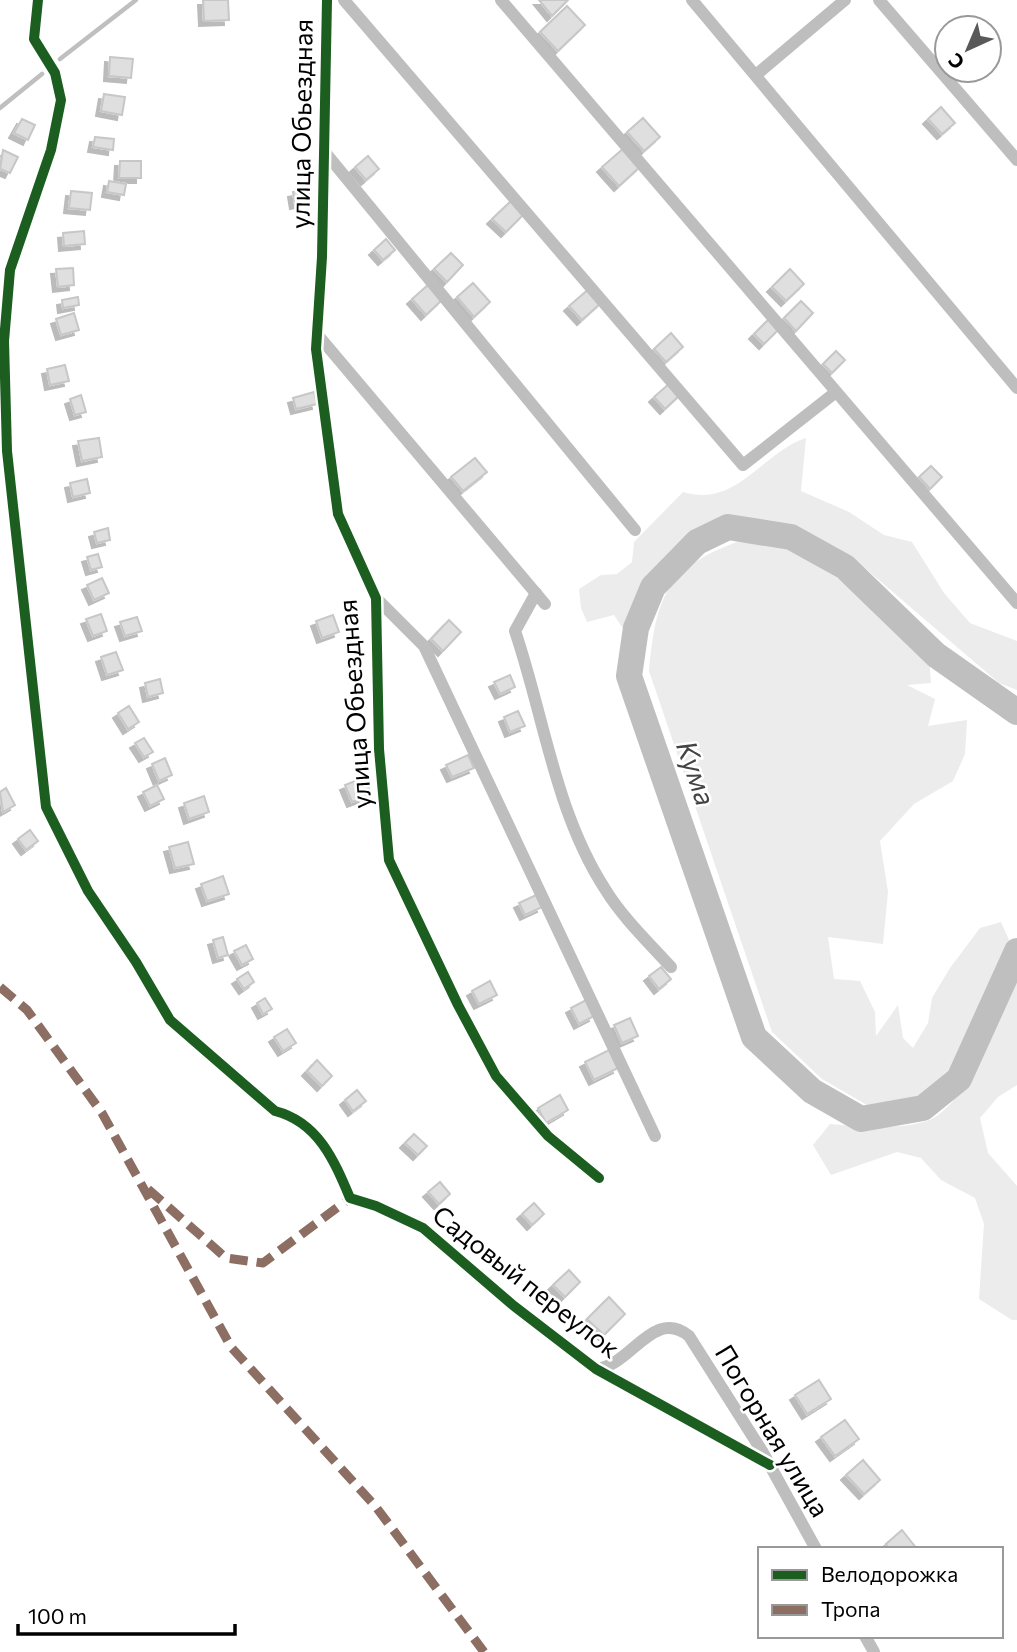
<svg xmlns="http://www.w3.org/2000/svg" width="1017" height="1652" viewBox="0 0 1017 1652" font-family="Commissioner,sans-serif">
  <defs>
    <filter id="shadow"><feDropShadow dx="-5" dy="5" stdDeviation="0" flood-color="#0004"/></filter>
  </defs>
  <rect width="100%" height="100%" fill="#fff"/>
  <g fill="#ececec">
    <path d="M806,438L801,491L849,512L884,535L912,542L944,593L970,623L1017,641V690L999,683L859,563L793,530L725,521L694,535L644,586L624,630L614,615L587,622L581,608L579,589L601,575L617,574L632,562L634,542L683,492C737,508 761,453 806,438Z"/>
    <path d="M737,542L783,546L836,577L929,657L931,683L907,685L935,699L928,726L967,720L965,754L953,781L914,804L880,841L888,892L883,944L828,937L834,979L860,981L875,1012L876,1036L898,1005L903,1038L913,1048L928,1023L932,998L950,968L980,928L1001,922L1010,942L953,1068L917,1097L867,1105L822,1079L772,1032L649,671C656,599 665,568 737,542Z"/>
    <path d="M1017,979V1085L998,1097L980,1118L988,1153L1017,1186V1320H1012L979,1299L984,1224L975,1198L941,1180L921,1158L897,1152L831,1175L813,1145L830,1124C858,1127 899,1130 927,1121C966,1108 1000,1016 1017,979Z"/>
  </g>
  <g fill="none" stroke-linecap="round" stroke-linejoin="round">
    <g stroke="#bfbfbf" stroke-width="4.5">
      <polyline points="60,59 136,0"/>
      <polyline points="0,108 42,74"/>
    </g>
    <polyline stroke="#bfbfbf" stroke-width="26" points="1017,712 936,655 845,567 791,537 728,527 697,542 653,587 636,628 629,676 754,1037 812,1091 861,1119 923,1108 959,1079 1017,951"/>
  </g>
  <g fill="#dfdfdf" stroke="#c7c7c7" stroke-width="2" filter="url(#shadow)">
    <polygon points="203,0 228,0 229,20 204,21"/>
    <polygon points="539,0 568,0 552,16"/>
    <polygon points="567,6 585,25 558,51 540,32"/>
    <polygon points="110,57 133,59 131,78 109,76"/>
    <polygon points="104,94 125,97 122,115 101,111"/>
    <polygon points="941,107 955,123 942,134 928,119"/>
    <polygon points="643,118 660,137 644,151 627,132"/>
    <polygon points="22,119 35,125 28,140 14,133"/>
    <polygon points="95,137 114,139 113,150 93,147"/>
    <polygon points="624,148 641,166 619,186 602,167"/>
    <polygon points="3,150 18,157 10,173 0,169"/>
    <polygon points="368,156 379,169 366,180 355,167"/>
    <polygon points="120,161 141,161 141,178 119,178"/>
    <polygon points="109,181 126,184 124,195 107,192"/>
    <polygon points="308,189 310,201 295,204 293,192"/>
    <polygon points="71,191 92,193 90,210 69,208"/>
    <polygon points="511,201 524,214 506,232 492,219"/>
    <polygon points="84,231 85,244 64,246 63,233"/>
    <polygon points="386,239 395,250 383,260 374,250"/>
    <polygon points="451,253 463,265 447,282 434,269"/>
    <polygon points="73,268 74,285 58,287 56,269"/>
    <polygon points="790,269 804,284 786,301 772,287"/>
    <polygon points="473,283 490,302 474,317 457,297"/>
    <polygon points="428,285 442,300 426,315 412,299"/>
    <polygon points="590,288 602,302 582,320 569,306"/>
    <polygon points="78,297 79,305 63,308 62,300"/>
    <polygon points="801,301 813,313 796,331 784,318"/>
    <polygon points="74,313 79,330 61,335 56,319"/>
    <polygon points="770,318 780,328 764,344 754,334"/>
    <polygon points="671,333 683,347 666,362 654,349"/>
    <polygon points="836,351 845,360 832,373 823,364"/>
    <polygon points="65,365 69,381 50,385 47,369"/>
    <polygon points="671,382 682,393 665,409 654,397"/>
    <polygon points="314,392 317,404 296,409 293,398"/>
    <polygon points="81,395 86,412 75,415 70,399"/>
    <polygon points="99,438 102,457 82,461 78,441"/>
    <polygon points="475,458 487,472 463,491 451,477"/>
    <polygon points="931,466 942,477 930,489 919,477"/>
    <polygon points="87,479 90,493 73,497 70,483"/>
    <polygon points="108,528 110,540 97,543 94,532"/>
    <polygon points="98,554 102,567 91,570 87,557"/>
    <polygon points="102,578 109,593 94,600 87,585"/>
    <polygon points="101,614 107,631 93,636 86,619"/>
    <polygon points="333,615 339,632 322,638 316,621"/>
    <polygon points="137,617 142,631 125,636 120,622"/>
    <polygon points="449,620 461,632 443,651 431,639"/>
    <polygon points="116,652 123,670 107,675 101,657"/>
    <polygon points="510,675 515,687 500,694 494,682"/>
    <polygon points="160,679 163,693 148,697 145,683"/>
    <polygon points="129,706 139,722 128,729 118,713"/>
    <polygon points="518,711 525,726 510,732 504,717"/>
    <polygon points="144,738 153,752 144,757 135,743"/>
    <polygon points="468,755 474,768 452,777 446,765"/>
    <polygon points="165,758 172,775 159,781 152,764"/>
    <polygon points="365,777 371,795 352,802 345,785"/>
    <polygon points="157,785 164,799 150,806 143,792"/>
    <polygon points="6,788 15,805 3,812 0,792"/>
    <polygon points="204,796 209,812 189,819 184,803"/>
    <polygon points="30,830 38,841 26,850 18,839"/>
    <polygon points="188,842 194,864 175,868 169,847"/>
    <polygon points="223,876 229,894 207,901 201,884"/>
    <polygon points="536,895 542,907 525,915 519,903"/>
    <polygon points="223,937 228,955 218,958 213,940"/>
    <polygon points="246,945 253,959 242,965 234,951"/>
    <polygon points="661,967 671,979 659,989 649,976"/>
    <polygon points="248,972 254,982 244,989 237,979"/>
    <polygon points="490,981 497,995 479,1004 472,991"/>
    <polygon points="265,998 272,1009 263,1014 257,1003"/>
    <polygon points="586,1000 594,1016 579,1024 571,1008"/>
    <polygon points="630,1018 638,1036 622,1043 614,1025"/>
    <polygon points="287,1029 296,1043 283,1051 274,1037"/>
    <polygon points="609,1050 618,1068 594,1080 585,1062"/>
    <polygon points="317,1060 332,1076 322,1086 307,1071"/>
    <polygon points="357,1090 366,1101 353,1111 345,1100"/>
    <polygon points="560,1095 568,1110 546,1123 538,1108"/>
    <polygon points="414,1134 427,1146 418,1155 405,1143"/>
    <polygon points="440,1182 450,1194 439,1204 428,1192"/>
    <polygon points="534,1203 544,1214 532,1225 522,1214"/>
    <polygon points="569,1270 580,1282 565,1297 553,1285"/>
    <polygon points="609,1297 625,1314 604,1335 587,1319"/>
    <polygon points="819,1380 831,1399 807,1414 795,1395"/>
    <polygon points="845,1420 859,1439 835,1456 821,1437"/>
    <polygon points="863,1460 880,1480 864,1494 846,1475"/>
    <polygon points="902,1530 917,1549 889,1549 886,1544"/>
  </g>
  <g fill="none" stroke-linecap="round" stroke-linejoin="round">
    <g stroke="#bebebe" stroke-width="12">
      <path d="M38,0L34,39L55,73L61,100L51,150L10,270L4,341L7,451L46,807L88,891L136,962L170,1020L275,1111C318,1122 334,1160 350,1198L376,1206L423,1228L514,1306L596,1369L770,1465"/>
      <polyline points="327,0 322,257 316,349 338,514 376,598 379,749 389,860 458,1005 496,1076 548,1136 599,1178"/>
      <polyline points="344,0 743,465 836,392"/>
      <polyline points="501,0 1017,603"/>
      <polyline points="692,0 1017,388"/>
      <polyline points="879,0 1017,160"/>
      <polyline points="757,74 845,0"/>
      <polyline points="324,151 635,530"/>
      <polyline points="317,334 545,604"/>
      <path d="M536,593L515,631C544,716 555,812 605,889C622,917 649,943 671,967"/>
      <polyline points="376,598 424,646 655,1136"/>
      <path d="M596,1369C631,1366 653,1307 689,1336L762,1451L816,1549"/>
      <polyline points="865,1636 874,1652"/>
    </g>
    <g stroke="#8d6e63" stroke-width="9" stroke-dasharray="18 9" stroke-linecap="butt">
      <polyline points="0,987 27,1010 102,1113 231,1347 376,1507 484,1652"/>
      <polyline points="148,1189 226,1258 263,1263 350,1198"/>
    </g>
    <g stroke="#fff" stroke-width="15">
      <g id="cycleway">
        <path d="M38,0L34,39L55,73L61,100L51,150L10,270L4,341L7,451L46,807L88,891L136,962L170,1020L275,1111C318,1122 334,1160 350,1198L376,1206L423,1228L514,1306L596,1369L770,1465"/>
        <polyline points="327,0 322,257 316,349 338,514 376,598 379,749 389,860 458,1005 496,1076 548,1136 599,1178"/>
      </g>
    </g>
    <use href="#cycleway" stroke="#1b5e20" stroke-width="10"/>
  </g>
  <g text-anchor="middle" stroke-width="5" stroke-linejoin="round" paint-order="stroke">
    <g font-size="26" fill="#000" stroke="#fff">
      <text transform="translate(302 124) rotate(-89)" y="9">улица Обьездная</text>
      <text transform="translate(355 704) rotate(-94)" y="9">улица Обьездная</text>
      <text transform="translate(526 1282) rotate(38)" y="9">Садовый переулок</text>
      <text transform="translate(772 1431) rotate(59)" y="9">Погорная улица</text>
    </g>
    <g font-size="28" font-style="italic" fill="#444" stroke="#fff">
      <text transform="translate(696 773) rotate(71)" y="10">Кума</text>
    </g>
  </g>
  <rect x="758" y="1547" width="245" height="91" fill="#ffffff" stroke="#999999" stroke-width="2"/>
  <rect x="772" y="1570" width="35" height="10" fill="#1b5e20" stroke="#999999" stroke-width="2"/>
  <text x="821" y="1582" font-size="21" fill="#000000">Велодорожка</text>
  <rect x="772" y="1605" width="35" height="10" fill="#8d6e63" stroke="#999999" stroke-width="2"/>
  <text x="821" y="1617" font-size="21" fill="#000000">Тропа</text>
  <g transform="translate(968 49) rotate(224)"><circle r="33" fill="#ffffff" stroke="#999999" stroke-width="2"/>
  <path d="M0-5L12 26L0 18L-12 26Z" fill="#595959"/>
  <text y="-10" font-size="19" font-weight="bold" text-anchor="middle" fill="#000000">С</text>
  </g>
  <path d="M18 1624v10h217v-10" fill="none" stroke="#000000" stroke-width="3.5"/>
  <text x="28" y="1624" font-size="21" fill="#000000" stroke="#ffffff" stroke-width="5" paint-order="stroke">100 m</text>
</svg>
